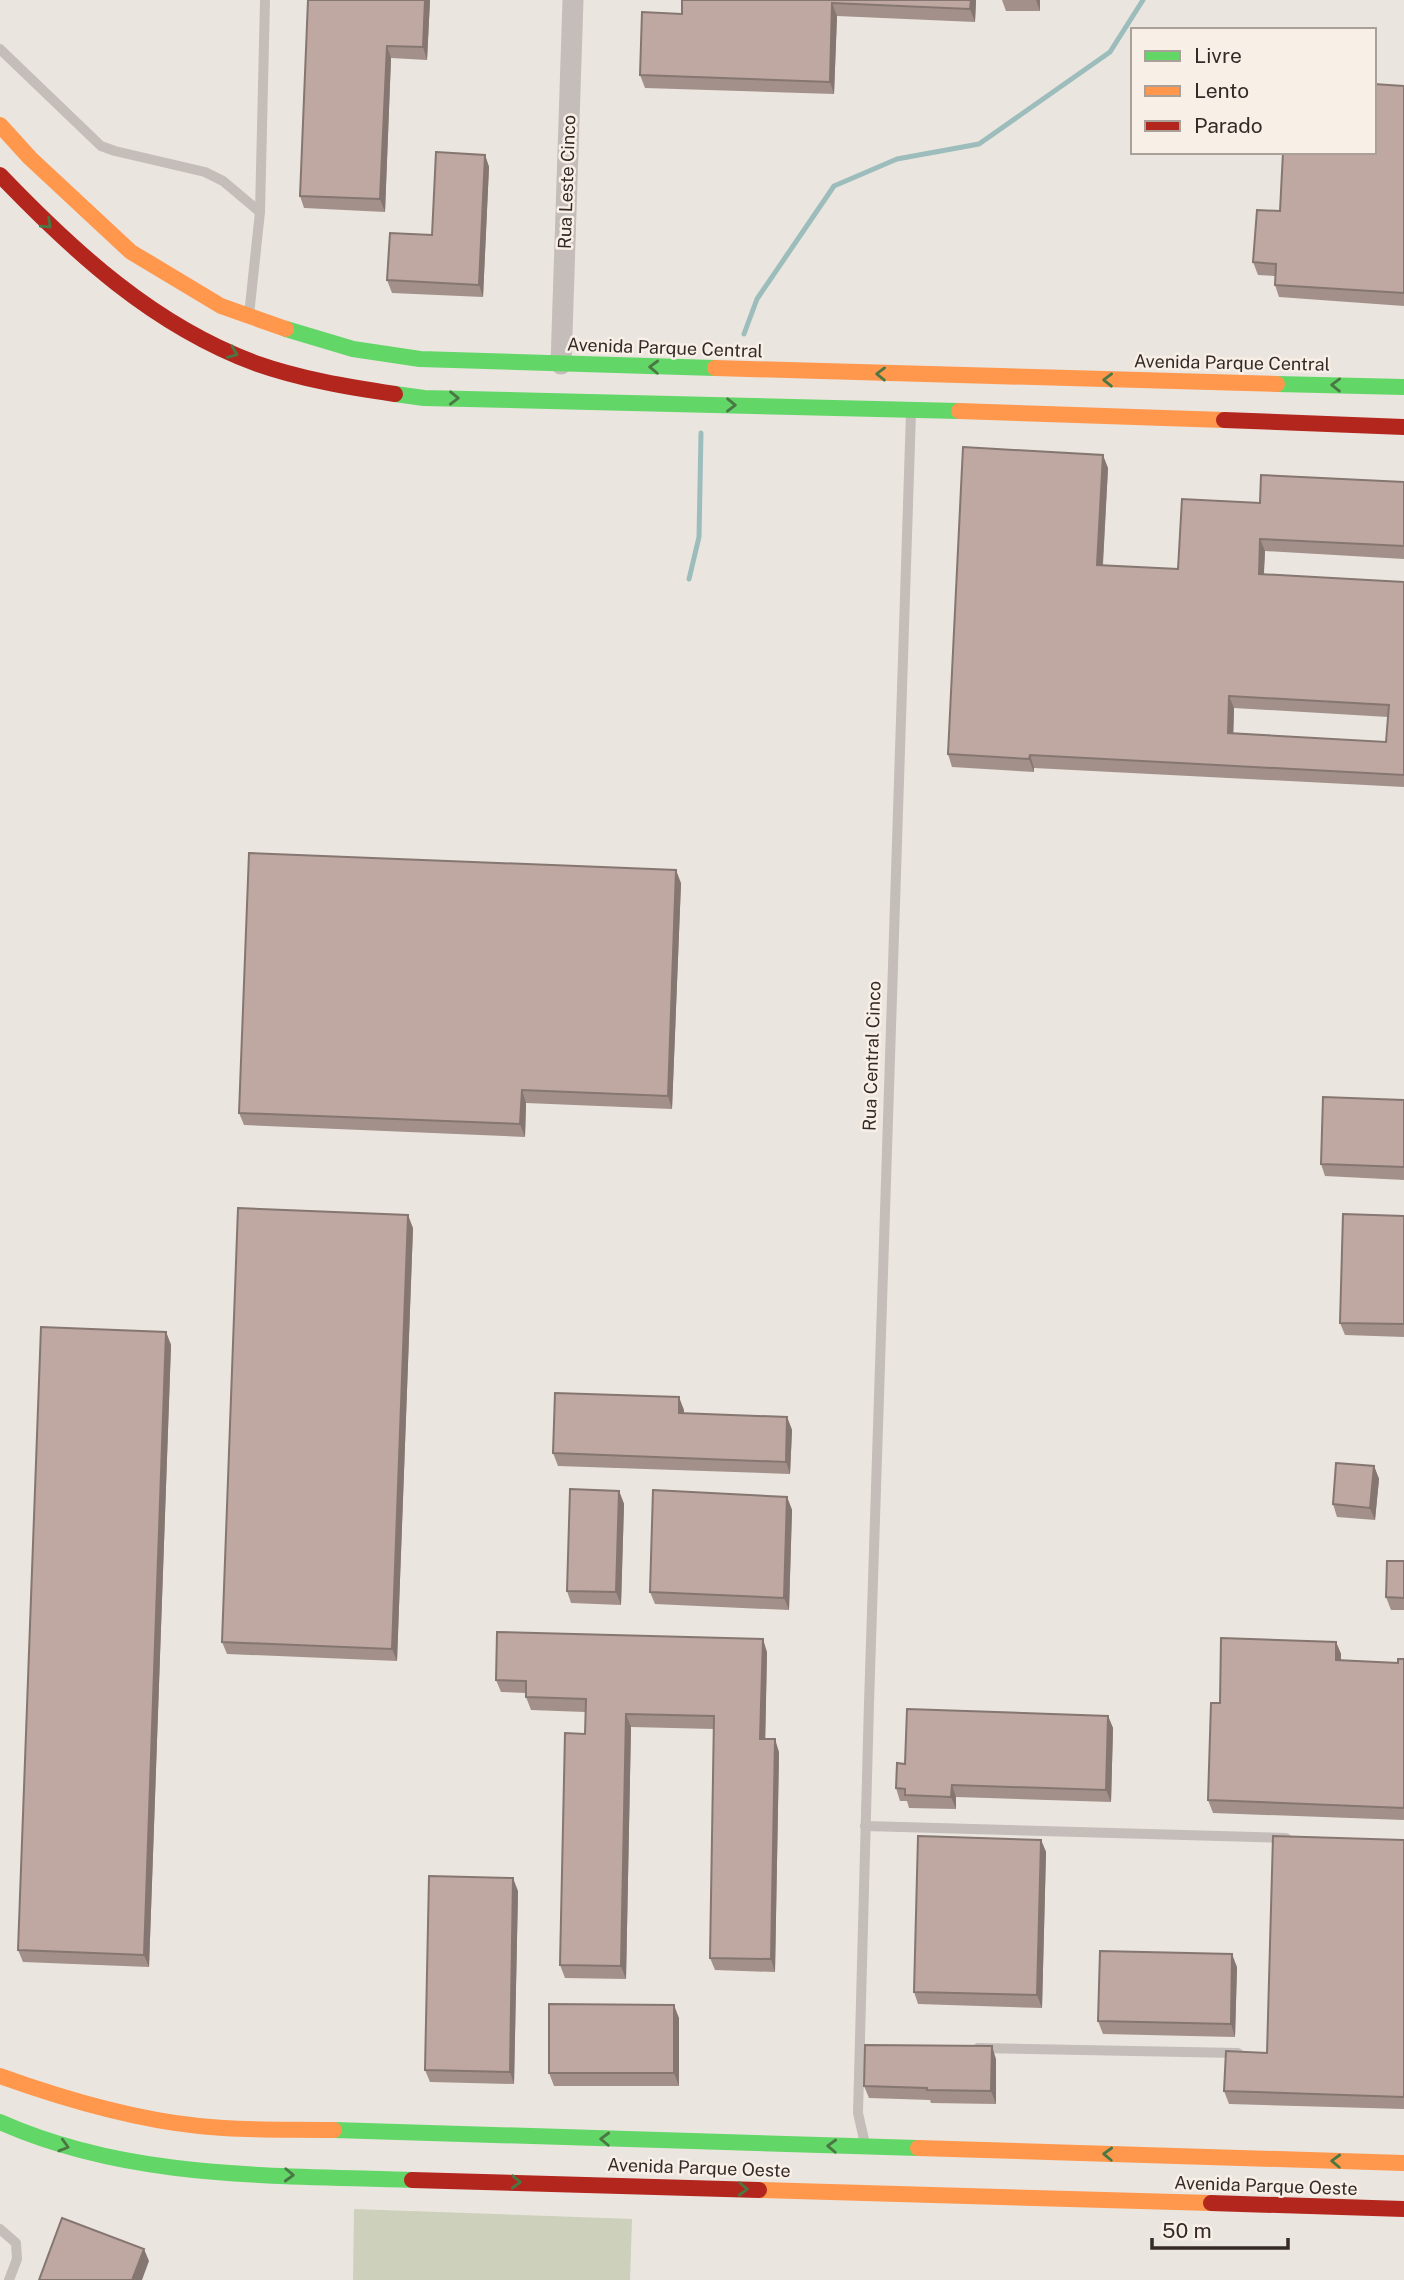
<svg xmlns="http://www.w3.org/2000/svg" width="1404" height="2280" viewBox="0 0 1404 2280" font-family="'Public Sans',sans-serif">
  <rect width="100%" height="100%" fill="#ebe5df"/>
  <polygon fill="#cdd0ba" points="354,2209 632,2219 630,2280 353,2280"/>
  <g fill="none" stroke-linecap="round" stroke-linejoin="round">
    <g stroke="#9cbdbb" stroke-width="5">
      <polyline points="744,334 757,299 834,186 897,159 979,144 1110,52 1143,0"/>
      <polyline points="689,579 699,537 701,433"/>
    </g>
    <g stroke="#c4bdb9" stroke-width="10">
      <polyline points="0,49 101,146 115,151 205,172 223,181 260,212"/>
      <polyline points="249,315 260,212 265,0"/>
      <polyline points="865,1826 1286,1838"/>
      <polyline points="978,2048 1238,2053"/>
      <polyline points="865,2144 858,2113 869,1703 911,412"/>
      <polyline points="0,2229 16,2243 17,2259 9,2280"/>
    </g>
    <polyline stroke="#c4bdb9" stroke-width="21" points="561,364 573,0"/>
    <g stroke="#63d668" stroke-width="16">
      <polyline points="286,329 353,349 420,359 715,368"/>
      <polyline points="1277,384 1404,387"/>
      <polyline points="395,394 424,398 959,411"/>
      <path d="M0,2122C130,2180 273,2175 412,2180"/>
      <polyline points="334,2130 918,2148"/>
    </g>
    <g stroke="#ff974d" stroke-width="16">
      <polyline points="0,125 30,158 131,252 221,306 286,329"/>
      <polyline points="715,368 1277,384"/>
      <polyline points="959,411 1224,420"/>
      <path d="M0,2076C64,2099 131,2119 199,2126C243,2131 289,2129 334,2130"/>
      <polyline points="918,2148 1404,2163"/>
      <polyline points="759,2190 1211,2203"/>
    </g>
    <g stroke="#b3261e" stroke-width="16">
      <path d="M0,175C74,252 153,325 255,363C300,379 348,387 395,394"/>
      <polyline points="1224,420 1404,427"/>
      <polyline points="412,2180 759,2190"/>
      <polyline points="1211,2203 1404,2209"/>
    </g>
  </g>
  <g fill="#a3908a" fill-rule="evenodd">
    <polygon points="308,0 430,0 427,60 391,58 385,212 304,208 300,196"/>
    <polygon points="682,0 976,0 975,22 837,16 834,94 645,88 640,75 682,14"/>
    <polygon points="1002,0 1040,0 1040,11 1006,11"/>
    <polygon points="1404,86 1404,306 1279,297 1275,285 1275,276 1258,275 1253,262"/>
    <polygon points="485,155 489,167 483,297 392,293 387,280 432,235"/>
    <path d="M1108,468L1103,565L1178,569L1260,503L1404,482V559L1265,551L1264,574L1404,582V787L1034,768V772L952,767L948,754ZM1234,708L1388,717L1386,742L1233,734Z"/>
    <polygon points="681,883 672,1109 526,1103 525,1137 244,1125 239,1113"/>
    <polygon points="1404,1100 1404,1180 1325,1176 1321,1164"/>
    <polygon points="1404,1216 1404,1337 1345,1335 1340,1323"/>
    <polygon points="413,1228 397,1661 227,1654 222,1642"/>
    <polygon points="166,1332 171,1345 149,1967 23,1962 18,1950"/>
    <polygon points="684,1410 683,1413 787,1417 792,1430 790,1474 558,1466 553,1453"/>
    <polygon points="1374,1466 1379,1479 1375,1520 1337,1517 1333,1504"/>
    <polygon points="619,1491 624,1504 621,1605 571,1603 567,1591"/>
    <polygon points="787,1497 792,1510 789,1610 655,1604 650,1592"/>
    <polygon points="1404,1561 1404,1610 1391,1610 1386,1597"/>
    <polygon points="1336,1642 1341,1654 1341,1661 1398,1663 1404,1659 1404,1820 1213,1813 1208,1800 1220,1703"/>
    <polygon points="767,1652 765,1739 779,1752 775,1972 715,1970 710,1958 714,1729 631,1727 626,1979 565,1978 560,1965 585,1734 585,1712 531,1710 526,1697 526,1693 501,1692 496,1680"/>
    <polygon points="1108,1716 1113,1728 1111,1802 956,1797 956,1809 909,1808 907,1801 900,1801 896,1788 905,1764"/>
    <polygon points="1041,1840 1046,1852 1042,2008 918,2004 914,1992"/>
    <polygon points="1404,1840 1404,2109 1229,2104 1224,2091 1267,2053"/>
    <polygon points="518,1891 514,2084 430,2082 425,2070"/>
    <polygon points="1237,1967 1235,2037 1103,2034 1098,2021"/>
    <polygon points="679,2018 679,2086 554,2086 549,2073"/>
    <polygon points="996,2059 996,2104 931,2103 930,2100 869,2098 864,2086"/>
  </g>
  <g fill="#857671">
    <polygon points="425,0 430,0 427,60 423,47"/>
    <polygon points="971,0 976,0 975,22 970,9"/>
    <polygon points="1036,0 1040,0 1040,11"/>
    <polygon points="832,3 837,16 834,94 830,82"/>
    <polygon points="387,46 391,58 385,212 380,199"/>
    <polygon points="485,155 489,167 483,297 479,285"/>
    <polygon points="1103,455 1108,468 1102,577 1097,565"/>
    <polygon points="1260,539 1265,551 1263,586 1259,574"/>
    <polygon points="1229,696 1234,708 1233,746 1228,733"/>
    <polygon points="1030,755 1034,768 1034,772 1029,759"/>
    <polygon points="676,870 681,883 672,1109 668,1096"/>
    <polygon points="522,1090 526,1103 525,1137 520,1124"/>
    <polygon points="408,1215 413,1228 397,1661 392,1649"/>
    <polygon points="166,1332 171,1345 149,1967 144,1955"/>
    <polygon points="679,1397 684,1410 683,1426 679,1413"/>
    <polygon points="787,1417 792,1430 790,1474 786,1462"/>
    <polygon points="1374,1466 1379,1479 1375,1520 1370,1508"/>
    <polygon points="619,1491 624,1504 621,1605 616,1592"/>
    <polygon points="787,1497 792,1510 789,1610 784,1598"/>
    <polygon points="763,1639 767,1652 765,1751 760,1739"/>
    <polygon points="1336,1642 1341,1654 1340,1673 1336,1660"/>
    <polygon points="626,1714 631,1727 626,1979 621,1966"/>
    <polygon points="1108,1716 1113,1728 1111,1802 1106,1790"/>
    <polygon points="775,1739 779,1752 775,1972 771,1959"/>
    <polygon points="952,1785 956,1797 956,1809 951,1797"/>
    <polygon points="1041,1840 1046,1852 1042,2008 1037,1995"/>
    <polygon points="513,1878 518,1891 514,2084 510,2072"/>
    <polygon points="1232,1954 1237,1967 1235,2037 1231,2024"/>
    <polygon points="674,2005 679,2018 679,2086 674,2073"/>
    <polygon points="992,2046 996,2059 996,2104 991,2091"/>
    <polygon points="144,2249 149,2261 142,2280 132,2280"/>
  </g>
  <g fill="#bea8a1" stroke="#857671" stroke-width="2" fill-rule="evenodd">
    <polygon points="308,0 425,0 423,47 387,46 380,199 300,196"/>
    <polygon points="682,0 971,0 970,9 832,3 830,82 640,75 642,12 682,14"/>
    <polygon points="1374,84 1404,86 1404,293 1275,285 1276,264 1253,262 1257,210 1280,211 1283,152 1374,152"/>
    <polygon points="436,152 485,155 479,285 387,280 390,233 432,235"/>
    <path d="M963,447L1103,455L1097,565L1178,569L1182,499L1260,503L1261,475L1404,482V546L1260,539L1259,574L1404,582V775L1030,755L1029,759L948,754ZM1229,696L1389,705L1386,742L1228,733Z"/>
    <polygon points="249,853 676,870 668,1096 522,1090 520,1124 239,1113"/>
    <polygon points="1323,1097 1404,1100 1404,1167 1321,1164"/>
    <polygon points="238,1208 408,1215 392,1649 222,1642"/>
    <polygon points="1343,1214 1404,1216 1404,1324 1340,1323"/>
    <polygon points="41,1327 166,1332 144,1955 18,1950"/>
    <polygon points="555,1393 679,1397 679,1413 787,1417 786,1462 553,1453"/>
    <polygon points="1336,1463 1374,1466 1370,1508 1333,1504"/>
    <polygon points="570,1489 619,1491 616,1592 567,1591"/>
    <polygon points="653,1490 787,1497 784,1598 650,1592"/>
    <polygon points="1387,1561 1404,1561 1404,1598 1386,1597"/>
    <polygon points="497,1632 763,1639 760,1739 775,1739 771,1959 710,1958 714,1716 626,1714 621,1966 560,1965 565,1733 585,1734 586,1699 526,1697 526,1681 496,1680"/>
    <polygon points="1221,1638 1336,1642 1336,1660 1398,1663 1398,1659 1404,1659 1404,1808 1208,1800 1211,1703 1220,1703"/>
    <polygon points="907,1709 1108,1716 1106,1790 952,1785 951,1797 905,1795 905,1789 896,1788 897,1763 905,1764"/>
    <polygon points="918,1836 1041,1840 1037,1995 914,1992"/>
    <polygon points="1273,1836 1404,1840 1404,2097 1224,2091 1226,2051 1267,2053"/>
    <polygon points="429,1876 513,1878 510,2072 425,2070"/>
    <polygon points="1100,1951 1232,1954 1231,2024 1098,2021"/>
    <polygon points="549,2004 674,2005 674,2073 549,2073"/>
    <polygon points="865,2045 992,2046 991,2091 927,2090 927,2088 864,2086"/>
    <polygon points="62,2218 144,2249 132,2280 39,2280"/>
  </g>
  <defs><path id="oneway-chevron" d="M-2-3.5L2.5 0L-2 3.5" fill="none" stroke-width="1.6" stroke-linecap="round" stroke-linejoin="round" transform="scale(1.75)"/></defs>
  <g stroke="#4a7744">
    <use href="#oneway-chevron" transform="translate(47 224) rotate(43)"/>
    <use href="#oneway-chevron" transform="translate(233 353) rotate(22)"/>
    <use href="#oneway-chevron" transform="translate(654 367) rotate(-178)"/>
    <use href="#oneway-chevron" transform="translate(881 374) rotate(-179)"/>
    <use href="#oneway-chevron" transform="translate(1108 380) rotate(-179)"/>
    <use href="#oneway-chevron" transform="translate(1336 385) rotate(-179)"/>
    <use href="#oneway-chevron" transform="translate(454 398) rotate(1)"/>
    <use href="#oneway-chevron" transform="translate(731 405) rotate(1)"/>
    <use href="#oneway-chevron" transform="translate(605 2139) rotate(-178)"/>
    <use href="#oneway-chevron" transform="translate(64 2146) rotate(16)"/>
    <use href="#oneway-chevron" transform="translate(832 2146) rotate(-178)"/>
    <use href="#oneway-chevron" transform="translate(1108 2154) rotate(-178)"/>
    <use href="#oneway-chevron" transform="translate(1336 2161) rotate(-178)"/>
    <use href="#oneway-chevron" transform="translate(289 2175) rotate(2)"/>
    <use href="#oneway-chevron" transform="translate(516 2182) rotate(2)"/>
    <use href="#oneway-chevron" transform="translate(743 2189) rotate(2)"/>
  </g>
  <g text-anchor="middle" stroke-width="5" stroke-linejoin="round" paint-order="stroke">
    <g font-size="18" fill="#352a27" stroke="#f8efe6">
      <text transform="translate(567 182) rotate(-88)" y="6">Rua Leste Cinco</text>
      <text transform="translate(665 348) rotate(2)" y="6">Avenida Parque Central</text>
      <text transform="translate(1232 363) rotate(1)" y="6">Avenida Parque Central</text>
      <text transform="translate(872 1056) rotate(-88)" y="6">Rua Central Cinco</text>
      <text transform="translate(699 2168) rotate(2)" y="6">Avenida Parque Oeste</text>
      <text transform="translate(1266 2186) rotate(2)" y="6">Avenida Parque Oeste</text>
    </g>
  </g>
  <rect x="1131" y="28" width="245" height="126" fill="#f8efe6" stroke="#aaa09a" stroke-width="2"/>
  <rect x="1145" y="51" width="35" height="10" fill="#63d668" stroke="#aaa09a" stroke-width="2"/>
  <text x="1194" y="63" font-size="21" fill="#352a27">Livre</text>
  <rect x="1145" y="86" width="35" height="10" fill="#ff974d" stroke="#aaa09a" stroke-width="2"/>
  <text x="1194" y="98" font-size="21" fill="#352a27">Lento</text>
  <rect x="1145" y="121" width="35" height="10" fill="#b3261e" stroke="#aaa09a" stroke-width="2"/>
  <text x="1194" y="133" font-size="21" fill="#352a27">Parado</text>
  <path d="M1152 2238v10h136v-10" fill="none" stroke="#352a27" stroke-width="3.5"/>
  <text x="1162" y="2238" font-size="21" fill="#352a27" stroke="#f8efe6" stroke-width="5" paint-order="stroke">50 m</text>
</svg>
